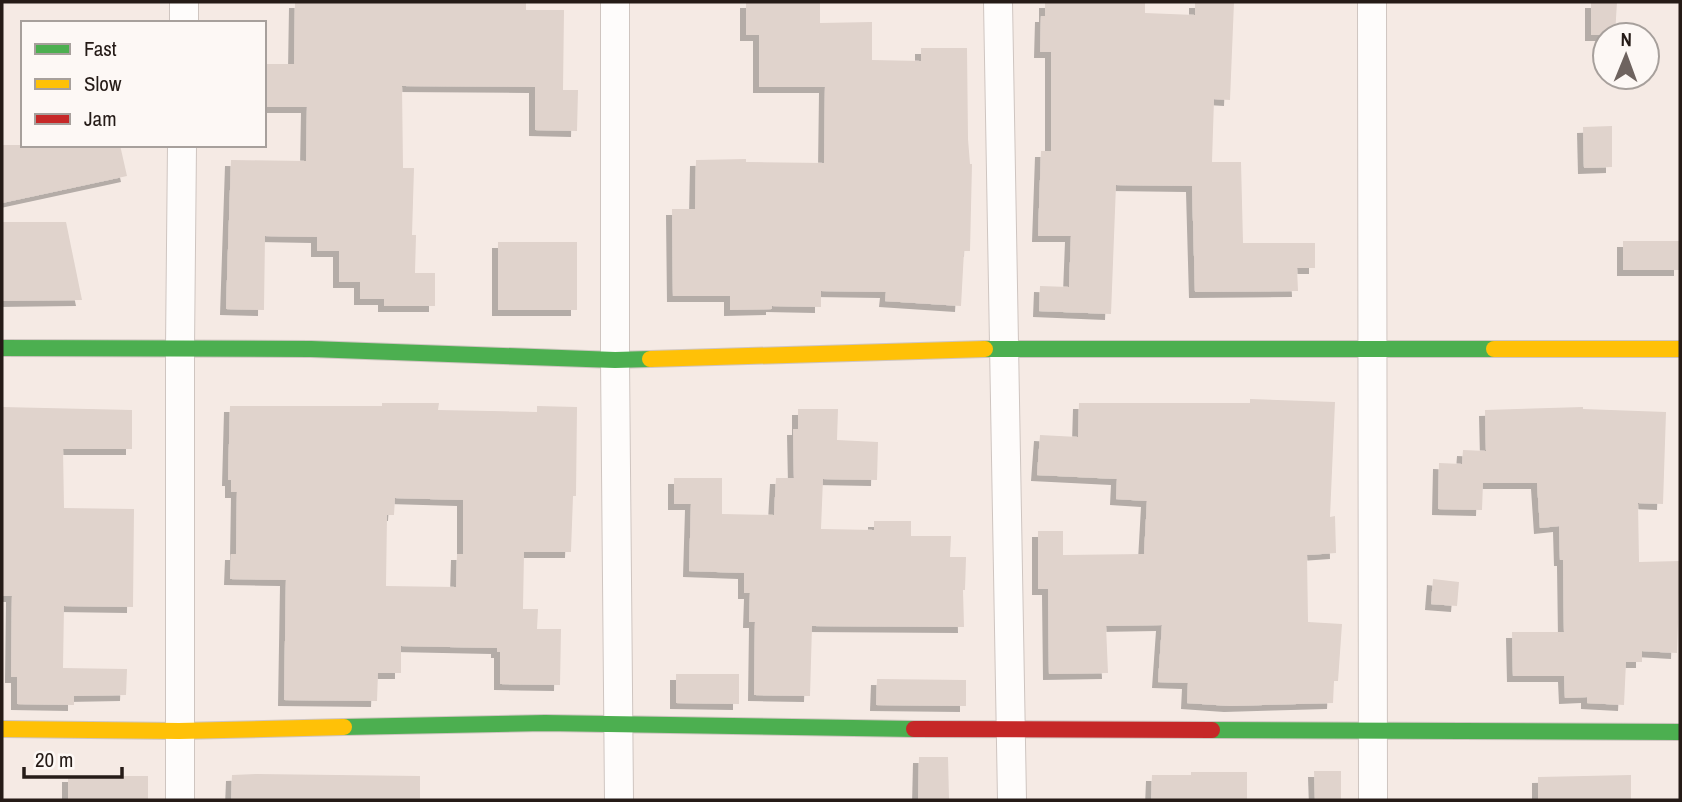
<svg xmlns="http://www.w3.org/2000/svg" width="1682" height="802" viewBox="0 0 1682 802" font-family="'Archivo Narrow',sans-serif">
  <defs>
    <filter id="shadow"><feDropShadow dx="-6" dy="6" stdDeviation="0" flood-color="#0004"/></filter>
  </defs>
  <rect width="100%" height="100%" fill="#f5eae4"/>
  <g fill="#e0d3cc" fill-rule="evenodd" filter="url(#shadow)">
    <polygon points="295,2 526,2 526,10 564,10 563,90 578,90 577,131 535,130 535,87 402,86 403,168 414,168 412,235 416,235 415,273 435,273 435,306 384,306 384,299 360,299 360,282 339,282 339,251 317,251 317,237 265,236 264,310 226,309 231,160 306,161 307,107 264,107 264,64 294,64"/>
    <polygon points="746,2 820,2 820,23 872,22 872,60 921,61 921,48 967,48 968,139 970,164 972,164 970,251 964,251 961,306 885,301 886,292 821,291 821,307 772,306 772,309 730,310 730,296 673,296 672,209 695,209 696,160 746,159 746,162 824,163 825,87 759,87 759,35 746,35"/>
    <polygon points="1045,2 1145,2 1145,13 1195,15 1195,2 1234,2 1230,100 1214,99 1212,162 1241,162 1243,243 1315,243 1315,268 1297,268 1298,291 1195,292 1192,186 1116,185 1111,314 1039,311 1040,286 1069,287 1071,236 1038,236 1041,151 1051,151 1051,52 1040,52 1041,16 1045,16"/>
    <polygon points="1591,2 1617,2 1615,35 1591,35"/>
    <polygon points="1612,126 1612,167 1584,168 1583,127"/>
    <polygon points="2,145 120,145 127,176 2,203"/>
    <polygon points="2,222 66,222 82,300 2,301"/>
    <rect x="1623" y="241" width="57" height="29"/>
    <rect x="498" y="242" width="79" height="68"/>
    <polygon points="1250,399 1335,402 1330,517 1335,516 1336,553 1307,555 1308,622 1342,624 1338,681 1334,681 1333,703 1230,706 1187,703 1188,683 1158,682 1162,625 1106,626 1108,673 1049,674 1048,589 1038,589 1038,531 1063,531 1063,555 1144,554 1147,501 1116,499 1117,479 1037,475 1040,435 1078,437 1079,403 1250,403"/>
    <path d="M382,403H439L438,410L537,412V406L577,407L576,496H573L571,552H524L523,609H538L537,629H561L560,685L500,684V652H497V648L401,646V673H378L377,701L284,700L286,580L230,579L231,554H236L237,492H231V480H228L230,406H382ZM395,498L463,500V554H457L456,587L386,586L387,515H394Z"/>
    <polygon points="2,407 132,410 132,449 63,449 64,508 134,509 133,607 64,606 63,668 127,669 126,695 74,696 74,705 17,704 17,677 11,677 12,596 2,596"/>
    <polygon points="1583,407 1583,409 1666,412 1663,504 1638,503 1639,562 1680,561 1677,653 1642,651 1642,662 1626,662 1624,705 1587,703 1587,697 1565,698 1564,676 1513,676 1512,632 1564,632 1563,560 1560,560 1559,526 1540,528 1537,483 1483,483 1482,510 1438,509 1439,463 1462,464 1463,450 1486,451 1485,410"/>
    <polygon points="798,409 838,409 837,440 878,442 877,480 823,479 821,529 874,530 874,521 911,521 911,536 951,536 950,557 966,557 965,590 963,590 964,627 812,626 810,696 754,695 755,622 749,622 750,593 744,593 744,573 689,571 691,504 674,504 674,478 722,478 722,514 774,515 776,478 794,478 793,429 798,429"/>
    <polygon points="1433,579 1459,582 1457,606 1431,604"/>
    <polygon points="676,674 739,674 739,704 676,703"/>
    <polygon points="877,679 966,680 966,706 876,705"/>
    <polygon points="919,757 948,757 949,799 918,799"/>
    <polygon points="1314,771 1341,771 1341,800 1315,800"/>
    <polygon points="1191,772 1247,772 1247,800 1151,800 1152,775 1191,775"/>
    <polygon points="256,774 420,776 420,800 231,800 232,775"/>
    <polygon points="1631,775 1631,800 1538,800 1538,777"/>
    <rect x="68" y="776" width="80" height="24"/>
  </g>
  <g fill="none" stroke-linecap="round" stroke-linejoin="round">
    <g stroke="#cfc5c0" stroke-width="30">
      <g id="street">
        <polyline points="615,2 615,360 619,800"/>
        <polyline points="998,2 1012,800"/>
        <polyline points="1372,2 1373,800"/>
        <polyline points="184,23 184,2"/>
        <polyline points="180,800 180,348 182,145"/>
      </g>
    </g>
    <g stroke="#cfc5c0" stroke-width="18">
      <g id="fast">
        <polyline points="2,348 311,349 615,360 650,359"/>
        <polyline points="985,349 1494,349"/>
        <polyline points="344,727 545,723 914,729"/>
        <polyline points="1212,730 1680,732"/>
      </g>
    </g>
    <g stroke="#cfc5c0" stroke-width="18">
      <g id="slow">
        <polyline points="1494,349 1680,349"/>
        <polyline points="650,359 985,349"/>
        <polyline points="2,729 179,731 344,727"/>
      </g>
    </g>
    <g stroke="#cfc5c0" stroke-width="18">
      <polyline id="jam" points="914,729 1212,730"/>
    </g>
    <use href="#street" stroke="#fefcfb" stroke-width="28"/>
    <use href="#fast" stroke="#4caf50" stroke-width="16"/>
    <use href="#slow" stroke="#ffc107" stroke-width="16"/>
    <use href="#jam" stroke="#c62828" stroke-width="16"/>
  </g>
  <rect width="1682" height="802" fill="none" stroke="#251b17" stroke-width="7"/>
  <rect x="21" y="21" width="245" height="126" fill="#fdf8f5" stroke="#a7a09c" stroke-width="2"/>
  <rect x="35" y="44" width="35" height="10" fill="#4caf50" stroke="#a7a09c" stroke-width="2"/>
  <text x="84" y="56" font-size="21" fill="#251b17">Fast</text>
  <rect x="35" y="79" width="35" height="10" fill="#ffc107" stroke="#a7a09c" stroke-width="2"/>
  <text x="84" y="91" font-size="21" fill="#251b17">Slow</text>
  <rect x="35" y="114" width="35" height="10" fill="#c62828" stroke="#a7a09c" stroke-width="2"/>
  <text x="84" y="126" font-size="21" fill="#251b17">Jam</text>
  <g transform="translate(1626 56) rotate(1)"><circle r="33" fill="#fdf8f5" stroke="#a7a09c" stroke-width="2"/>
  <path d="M0-5L12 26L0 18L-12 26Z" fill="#6e635f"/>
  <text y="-10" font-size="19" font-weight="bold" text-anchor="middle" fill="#251b17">N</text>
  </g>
  <path d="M24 767v10h98v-10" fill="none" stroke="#251b17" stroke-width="3.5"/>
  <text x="35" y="767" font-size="21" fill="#251b17" stroke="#fdf8f5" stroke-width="5" paint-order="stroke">20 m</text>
</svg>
